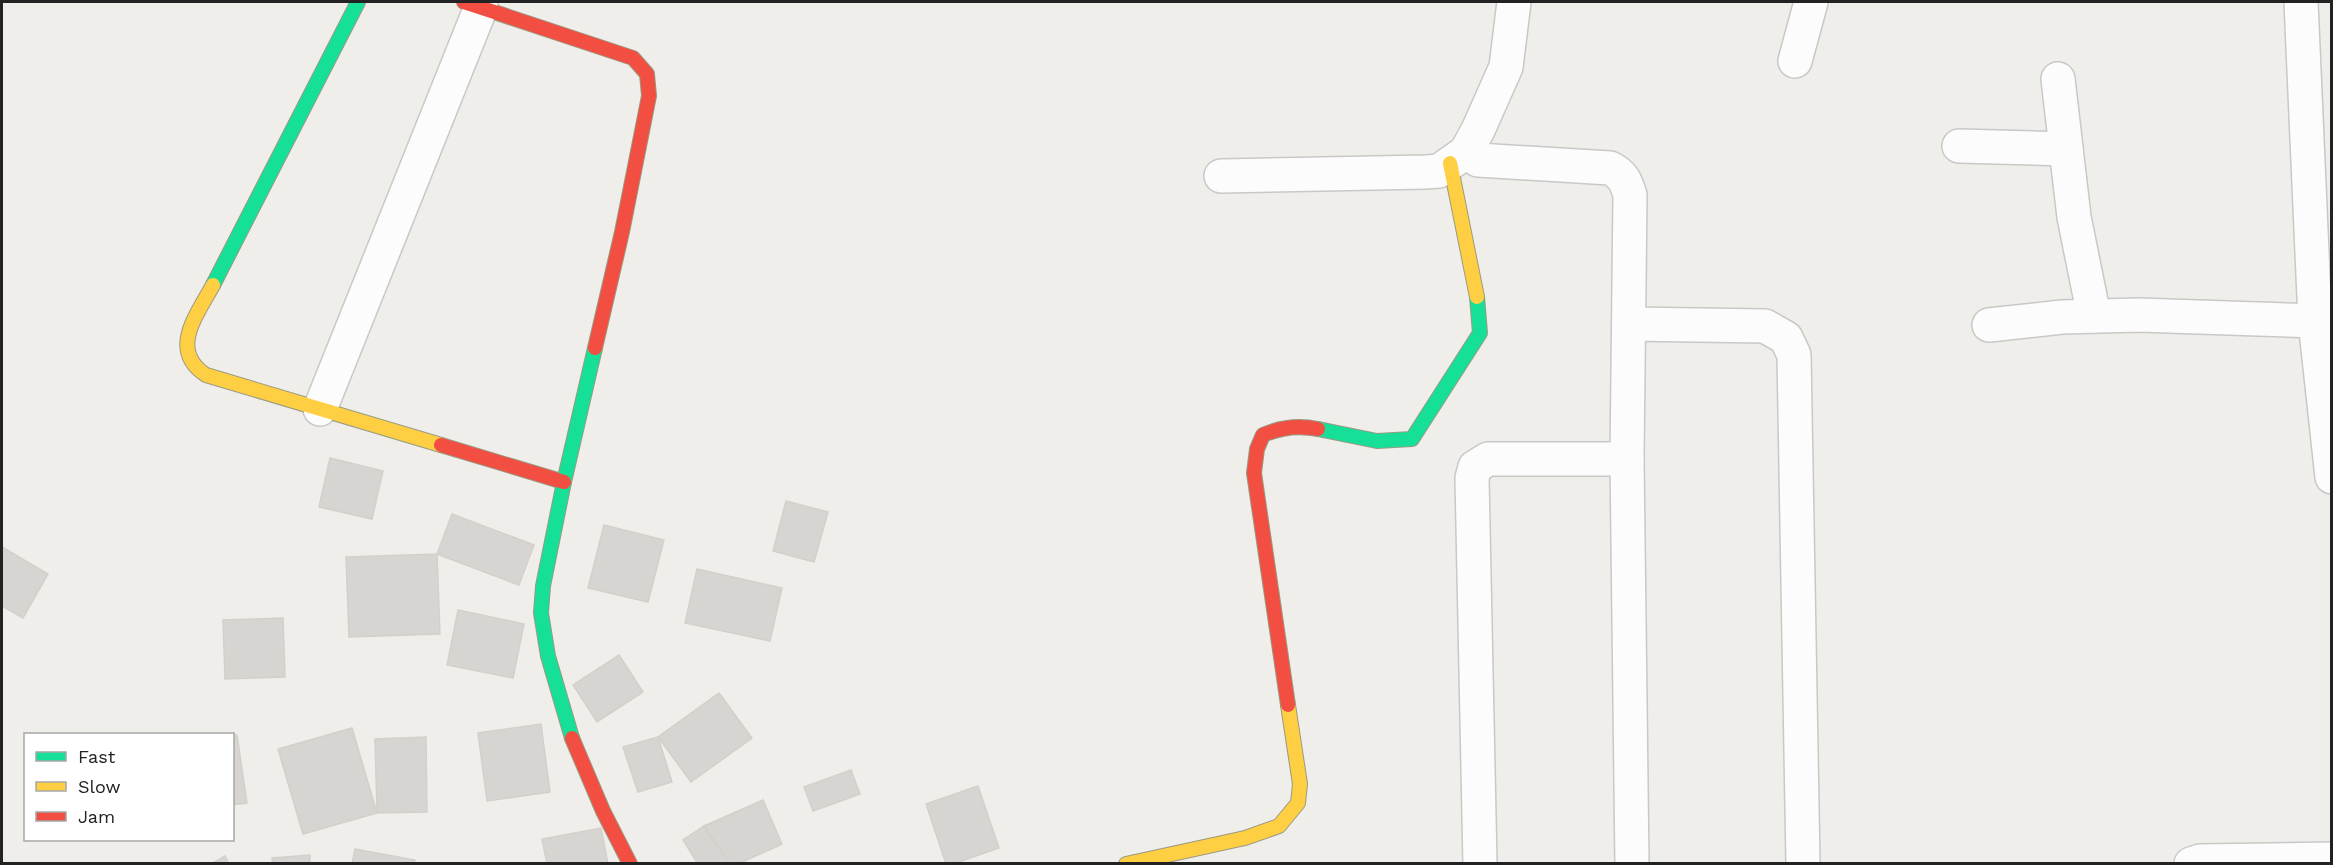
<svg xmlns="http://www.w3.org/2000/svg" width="2333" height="865" viewBox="0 0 2333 865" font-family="'Work Sans',sans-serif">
  <rect width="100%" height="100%" fill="#f0eeeb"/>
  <g fill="#d7d4d2" stroke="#d3d0cc" stroke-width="1.5">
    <polygon points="330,458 383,471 372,519 319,507"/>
    <polygon points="786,501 828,512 814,562 773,551"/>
    <polygon points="452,514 534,545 519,585 437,554"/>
    <polygon points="604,525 664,540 648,602 588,588"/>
    <polygon points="2,547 48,574 23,618 2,606"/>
    <polygon points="437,554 440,634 349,637 346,557"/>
    <polygon points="697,569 782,588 770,641 685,623"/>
    <polygon points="458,610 524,624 513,678 447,665"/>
    <polygon points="283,618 285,677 225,679 223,620"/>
    <polygon points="619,655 643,692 597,722 573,685"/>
    <polygon points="719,693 752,738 691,782 658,737"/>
    <polygon points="541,724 550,792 487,801 478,733"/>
    <polygon points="352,728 377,813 303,834 278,749"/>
    <polygon points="232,735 237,735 247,803 232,805"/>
    <polygon points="426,737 427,812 377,813 375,739"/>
    <polygon points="658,737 672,782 638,792 623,747"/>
    <polygon points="851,770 860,794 813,811 804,787"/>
    <polygon points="978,786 999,848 953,864 946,864 926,804"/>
    <polygon points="763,800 782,844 738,864 721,864 704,826"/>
    <polygon points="704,826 730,864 698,864 683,840"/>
    <polygon points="601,828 608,864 547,864 542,839"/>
    <polygon points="355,849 415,860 414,864 352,864"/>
    <polygon points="310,855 310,864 273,864 272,858"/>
    <polygon points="225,856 229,864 211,864"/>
  </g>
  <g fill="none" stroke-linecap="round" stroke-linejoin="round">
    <g stroke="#c9c8c7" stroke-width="36">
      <g id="street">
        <path d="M1514,2L1506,67L1478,130L1466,152L1478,160L1610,168C1623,174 1626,182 1630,195L1627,459L1632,864"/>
        <polyline points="2301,2 2315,321 2332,477"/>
        <polyline points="1795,61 1811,2"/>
        <polyline points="2058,79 2074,217 2094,316"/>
        <polyline points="1959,146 2066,149"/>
        <polyline points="1221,176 1426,172 1439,171 1466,152"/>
        <polyline points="1629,324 1765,326 1786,338 1794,355 1803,864"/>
        <polyline points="1989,325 2062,317 2139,315 2315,321"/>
        <polyline points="320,409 481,7"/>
        <polyline points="1480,864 1472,478 1475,467 1488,459 1627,459"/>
        <polyline points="2191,864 2200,861 2332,859"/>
      </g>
    </g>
    <g stroke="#999a82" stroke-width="16">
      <g id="fast">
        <polyline points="213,285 358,2"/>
        <polyline points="1318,429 1377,441 1412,439 1480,333 1477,297"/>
        <polyline points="572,738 548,656 541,613 543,586 564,482 595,348"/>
      </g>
    </g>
    <g stroke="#999a82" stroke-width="16">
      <g id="slow">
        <polyline points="1450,163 1477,297"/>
        <path d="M213,285C197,315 168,350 206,375L441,445"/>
        <polyline points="1126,864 1245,838 1279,826 1298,803 1300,784 1288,705"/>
      </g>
    </g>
    <g stroke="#999a82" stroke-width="16">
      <g id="jam">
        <polyline points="464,2 633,58 647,74 649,96 622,232 595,348"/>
        <polyline points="441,445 564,482"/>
        <path d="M1288,705L1254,473L1257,449L1263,435C1281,427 1298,425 1318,429"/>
        <polyline points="572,738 603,811 630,864"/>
      </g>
    </g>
    <use href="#street" stroke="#fdfcfc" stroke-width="33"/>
    <use href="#fast" stroke="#16e098" stroke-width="14"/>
    <use href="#slow" stroke="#ffcf43" stroke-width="14"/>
    <use href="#jam" stroke="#f24e42" stroke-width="14"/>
  </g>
  <rect width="2333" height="865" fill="none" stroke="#222222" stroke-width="6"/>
  <rect x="24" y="733" width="210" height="108" fill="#ffffff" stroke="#a7a7a7" stroke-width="1.5"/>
  <rect x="36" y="752" width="30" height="9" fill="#16e098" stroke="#a7a7a7" stroke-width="1.5"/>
  <text x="78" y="763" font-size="18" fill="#222222">Fast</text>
  <rect x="36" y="782" width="30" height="9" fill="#ffcf43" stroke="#a7a7a7" stroke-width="1.5"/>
  <text x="78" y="793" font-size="18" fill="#222222">Slow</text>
  <rect x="36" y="812" width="30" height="9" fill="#f24e42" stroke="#a7a7a7" stroke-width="1.5"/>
  <text x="78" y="823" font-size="18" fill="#222222">Jam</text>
</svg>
